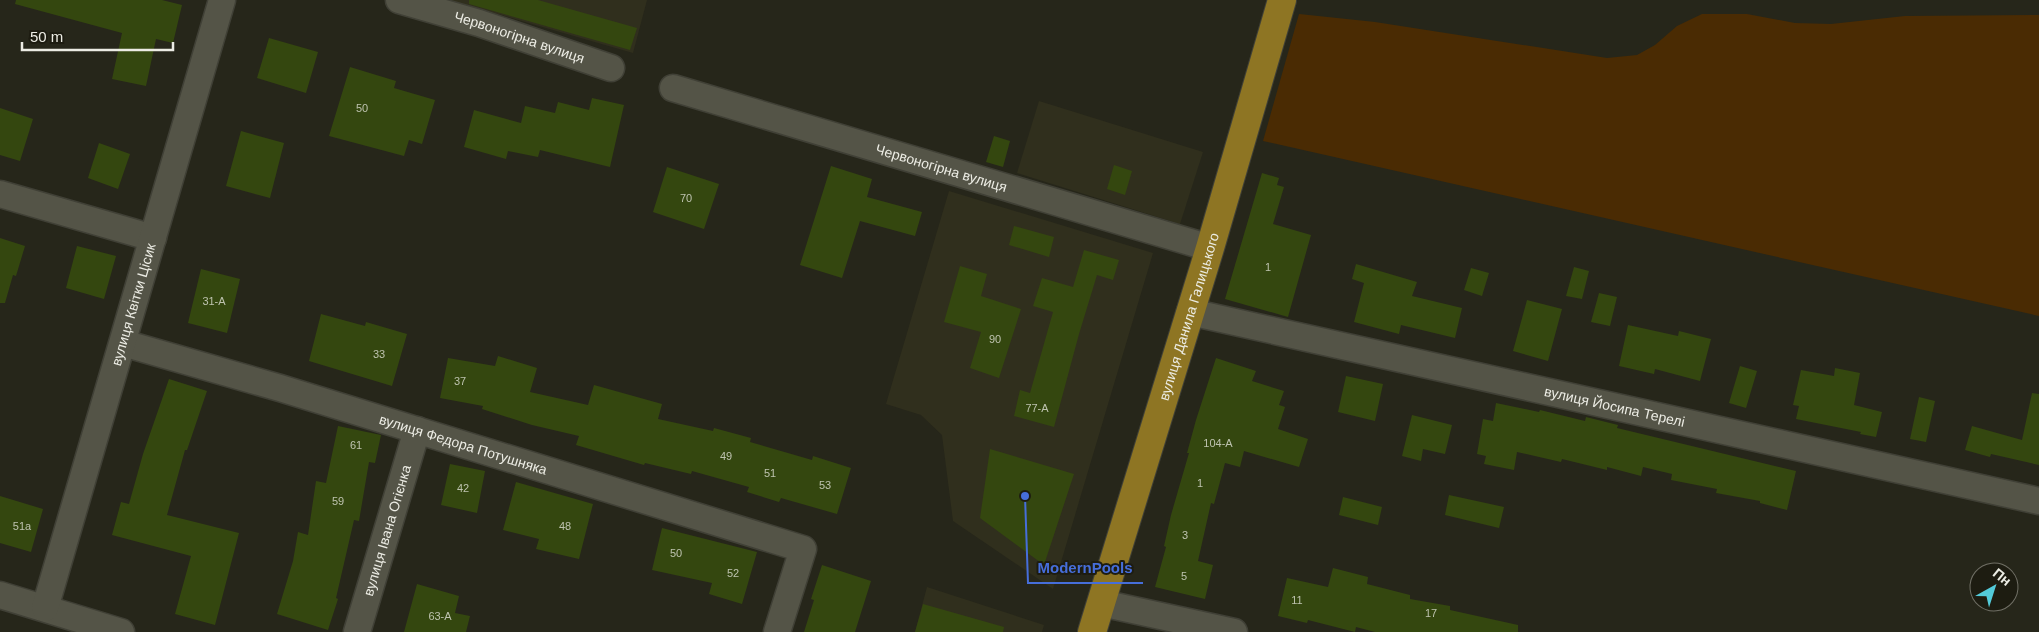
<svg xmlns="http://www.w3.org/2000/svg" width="2039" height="632" viewBox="0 0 2039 632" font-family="Arial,sans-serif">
  <rect width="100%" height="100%" fill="#26261a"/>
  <g fill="#302f1d">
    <polygon points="449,0 647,0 633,53"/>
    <polygon points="1039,101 1203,152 1180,224 1017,173"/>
    <polygon points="949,191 1153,253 1053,589 953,521 942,435 921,415 886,404"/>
    <polygon points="927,587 1044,625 1042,632 915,632"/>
  </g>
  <polygon fill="#4a2b03" points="1299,14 1375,22 1607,58 1637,55 1655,45 1677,26 1702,14 1747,14 1795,23 1831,24 1905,16 2039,15 2039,316 1263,141"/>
  <g fill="#34470f">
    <polygon points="16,0 162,0 182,5 173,43 156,39 146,86 112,79 122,33 15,4"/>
    <polygon points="469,0 538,0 637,28 630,50 469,4"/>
    <polygon points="269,38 318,52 306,93 257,78"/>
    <polygon points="350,67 396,81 394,88 435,100 422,144 409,140 404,156 329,136"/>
    <polygon points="592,98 624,105 610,167 540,150 538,157 508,151 506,159 464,147 474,110 521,123 525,106 555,113 558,102 589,110"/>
    <polygon points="0,108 33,119 20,161 0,155"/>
    <polygon points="241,131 284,143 270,198 226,186"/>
    <polygon points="994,136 1010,141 1003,167 986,162"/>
    <polygon points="99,143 130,154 118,189 88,178"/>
    <polygon points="1114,165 1132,171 1125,195 1107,189"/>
    <polygon points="831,166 872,179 867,197 922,212 915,236 860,221 842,278 800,265"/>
    <polygon points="667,167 719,184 704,229 653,212"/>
    <polygon points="1262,173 1279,178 1277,185 1284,187 1273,224 1311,235 1288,317 1225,299"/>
    <polygon points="1014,226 1054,237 1049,257 1009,245"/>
    <polygon points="0,238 25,246 16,276 13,275 5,303 0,303"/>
    <polygon points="77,246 116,256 104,299 66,288"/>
    <polygon points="1084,250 1119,260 1113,280 1097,275 1079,334 1054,427 1014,416 1020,390 1030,393 1053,312 1033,306 1042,278 1073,287"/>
    <polygon points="1356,264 1417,282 1412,296 1462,308 1455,338 1401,325 1399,334 1354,322 1364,283 1352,279"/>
    <polygon points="960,266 987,274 981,296 1021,309 999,378 970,368 981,332 944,322"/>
    <polygon points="1574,267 1589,271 1582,299 1566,296"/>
    <polygon points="1471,268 1489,273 1482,296 1464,290"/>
    <polygon points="201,269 240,279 227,333 188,323"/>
    <polygon points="1599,293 1617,297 1610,326 1591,322"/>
    <polygon points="1527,300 1562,309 1548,361 1513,351"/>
    <polygon points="321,314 365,326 366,322 407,334 392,386 309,361"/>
    <polygon points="1628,325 1678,336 1679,331 1711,339 1700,381 1655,369 1654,374 1619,366"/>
    <polygon points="498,356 537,368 530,392 588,405 594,385 662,404 658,419 713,431 714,428 751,438 750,442 812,460 813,456 851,468 837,514 781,498 779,502 747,492 749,487 692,471 691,474 645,463 644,465 576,445 579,436 532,425 482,409 483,406 440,398 448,358 495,366"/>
    <polygon points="1216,358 1256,371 1252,381 1284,391 1279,405 1285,407 1278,429 1308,439 1299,467 1244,451 1240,467 1225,463 1214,504 1211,503 1198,561 1213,565 1205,599 1155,587 1166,547 1164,546 1171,515 1189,453 1187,453 1196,420"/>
    <polygon points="1740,366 1757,371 1746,408 1729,403"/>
    <polygon points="1835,368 1860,373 1854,405 1882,412 1876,437 1860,434 1861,432 1796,419 1799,406 1793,405 1801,370 1834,376"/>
    <polygon points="1346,376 1383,384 1375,421 1338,412"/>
    <polygon points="169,379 207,391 187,450 185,450 167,515 239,533 215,625 175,614 191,556 112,535 121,502 129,504 143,454"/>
    <polygon points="2032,393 2039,394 2039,465 1991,454 1990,457 1965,450 1972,426 2022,440"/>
    <polygon points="1919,397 1935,401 1926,442 1910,439"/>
    <polygon points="1496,403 1539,412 1540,410 1585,421 1586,417 1618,425 1617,428 1796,471 1787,510 1760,503 1760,501 1716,493 1717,489 1671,480 1672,474 1643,467 1641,476 1607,467 1607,470 1562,459 1561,462 1517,452 1514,470 1484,464 1486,456 1477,454 1483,419 1493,421"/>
    <polygon points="1412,415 1452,425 1445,454 1423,449 1421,461 1402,456"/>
    <polygon points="338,426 381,435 375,463 369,462 359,521 354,520 336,598 338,599 328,630 277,614 293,561 298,532 308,535 316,481 326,483"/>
    <polygon points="990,449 1074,474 1044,565 980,518"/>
    <polygon points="450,464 485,471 477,513 441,505"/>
    <polygon points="516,482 593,504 579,559 536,549 539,539 503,530"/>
    <polygon points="1449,495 1504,507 1499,528 1445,515"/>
    <polygon points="0,496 43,509 31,552 0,543"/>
    <polygon points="1343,497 1382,507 1378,525 1339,515"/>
    <polygon points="662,528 757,552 742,604 709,594 712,583 652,570"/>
    <polygon points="822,565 871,581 855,632 804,632 814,600 811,599"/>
    <polygon points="1333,568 1368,577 1367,584 1410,595 1410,599 1450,606 1450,610 1518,625 1518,632 1375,632 1356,627 1355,632 1308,620 1307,623 1278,616 1287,578 1328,587"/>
    <polygon points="417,584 459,596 455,613 470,616 466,632 404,632"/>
    <polygon points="923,604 1004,627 1003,632 915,632"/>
  </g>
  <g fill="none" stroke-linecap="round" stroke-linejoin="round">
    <g stroke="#404036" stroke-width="29">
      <g id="minor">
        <path id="s1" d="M399,0L479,23L611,68"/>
        <path id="s2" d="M673,88L1210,248"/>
        <polyline points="0,194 153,238"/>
        <path id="s3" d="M1190,312L2039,501"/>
        <path id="s4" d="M123,343L280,388L803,549L777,632"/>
        <polyline points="0,595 121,632"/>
        <polyline points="1101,603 1234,632"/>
        <path id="s5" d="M45,608L222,0"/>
        <path id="s6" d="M357,632L417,430"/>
      </g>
    </g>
    <g stroke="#404036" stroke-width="30">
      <g id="major">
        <path id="s7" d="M1092,632L1210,248L1282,0"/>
      </g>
    </g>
    <use href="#minor" stroke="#545447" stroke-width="26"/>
    <use href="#major" stroke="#8e7523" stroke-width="28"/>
  </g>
  <g text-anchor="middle" stroke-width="4" stroke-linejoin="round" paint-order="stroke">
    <g font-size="11" fill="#bec3af">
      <text x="362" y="112">50</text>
      <text x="686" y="202">70</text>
      <text x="1268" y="271">1</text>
      <text x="214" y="305">31-А</text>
      <text x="995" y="343">90</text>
      <text x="379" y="358">33</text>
      <text x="460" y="385">37</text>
      <text x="1037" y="412">77-А</text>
      <text x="1218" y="447">104-А</text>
      <text x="356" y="449">61</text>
      <text x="726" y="460">49</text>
      <text x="770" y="477">51</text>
      <text x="1200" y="487">1</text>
      <text x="825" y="489">53</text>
      <text x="463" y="492">42</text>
      <text x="338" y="505">59</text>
      <text x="22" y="530">51а</text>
      <text x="565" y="530">48</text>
      <text x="1185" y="539">3</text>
      <text x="676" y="557">50</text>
      <text x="733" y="577">52</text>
      <text x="1184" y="580">5</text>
      <text x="1297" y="604">11</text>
      <text x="1431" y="617">17</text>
      <text x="440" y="620">63-А</text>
    </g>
    <g font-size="14" fill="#ecece4" stroke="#1d1c11">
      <text dy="5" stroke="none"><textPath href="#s1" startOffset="126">Червоногірна вулиця</textPath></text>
      <text dy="5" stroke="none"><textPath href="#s2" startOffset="280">Червоногірна вулиця</textPath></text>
      <text dy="5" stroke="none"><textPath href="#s5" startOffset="316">вулиця Квітки Цісик</textPath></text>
      <text dy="5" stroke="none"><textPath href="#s7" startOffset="330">вулиця Данила Галицького</textPath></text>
      <text dy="5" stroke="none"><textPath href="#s3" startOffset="435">вулиця Йосипа Терелі</textPath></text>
      <text dy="5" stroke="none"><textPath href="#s4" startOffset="355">вулиця Федора Потушняка</textPath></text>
      <text dy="5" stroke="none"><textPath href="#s6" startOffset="106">вулиця Івана Огієнка</textPath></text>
    </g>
  </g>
  <path fill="none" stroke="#466eda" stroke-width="2" d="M1025 496L1028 583H1143"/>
  <circle fill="#466eda" stroke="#1d1c11" stroke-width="2" cx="1025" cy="496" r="5"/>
  <g font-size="15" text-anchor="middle" font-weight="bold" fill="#466eda" stroke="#1d1c11" stroke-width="4" stroke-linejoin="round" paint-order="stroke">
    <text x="1085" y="573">ModernPools</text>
  </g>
  <g transform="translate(1994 587) rotate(39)"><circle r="24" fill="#1d1c11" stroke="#706f65"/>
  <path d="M0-4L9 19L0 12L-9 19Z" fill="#53cbda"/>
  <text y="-8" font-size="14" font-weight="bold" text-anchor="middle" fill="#ecece4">Пн</text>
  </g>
  <path d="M22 42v8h151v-8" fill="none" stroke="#ecece4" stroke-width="2.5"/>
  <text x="30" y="42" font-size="15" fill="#ecece4" stroke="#1d1c11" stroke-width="4" paint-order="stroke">50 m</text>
</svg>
